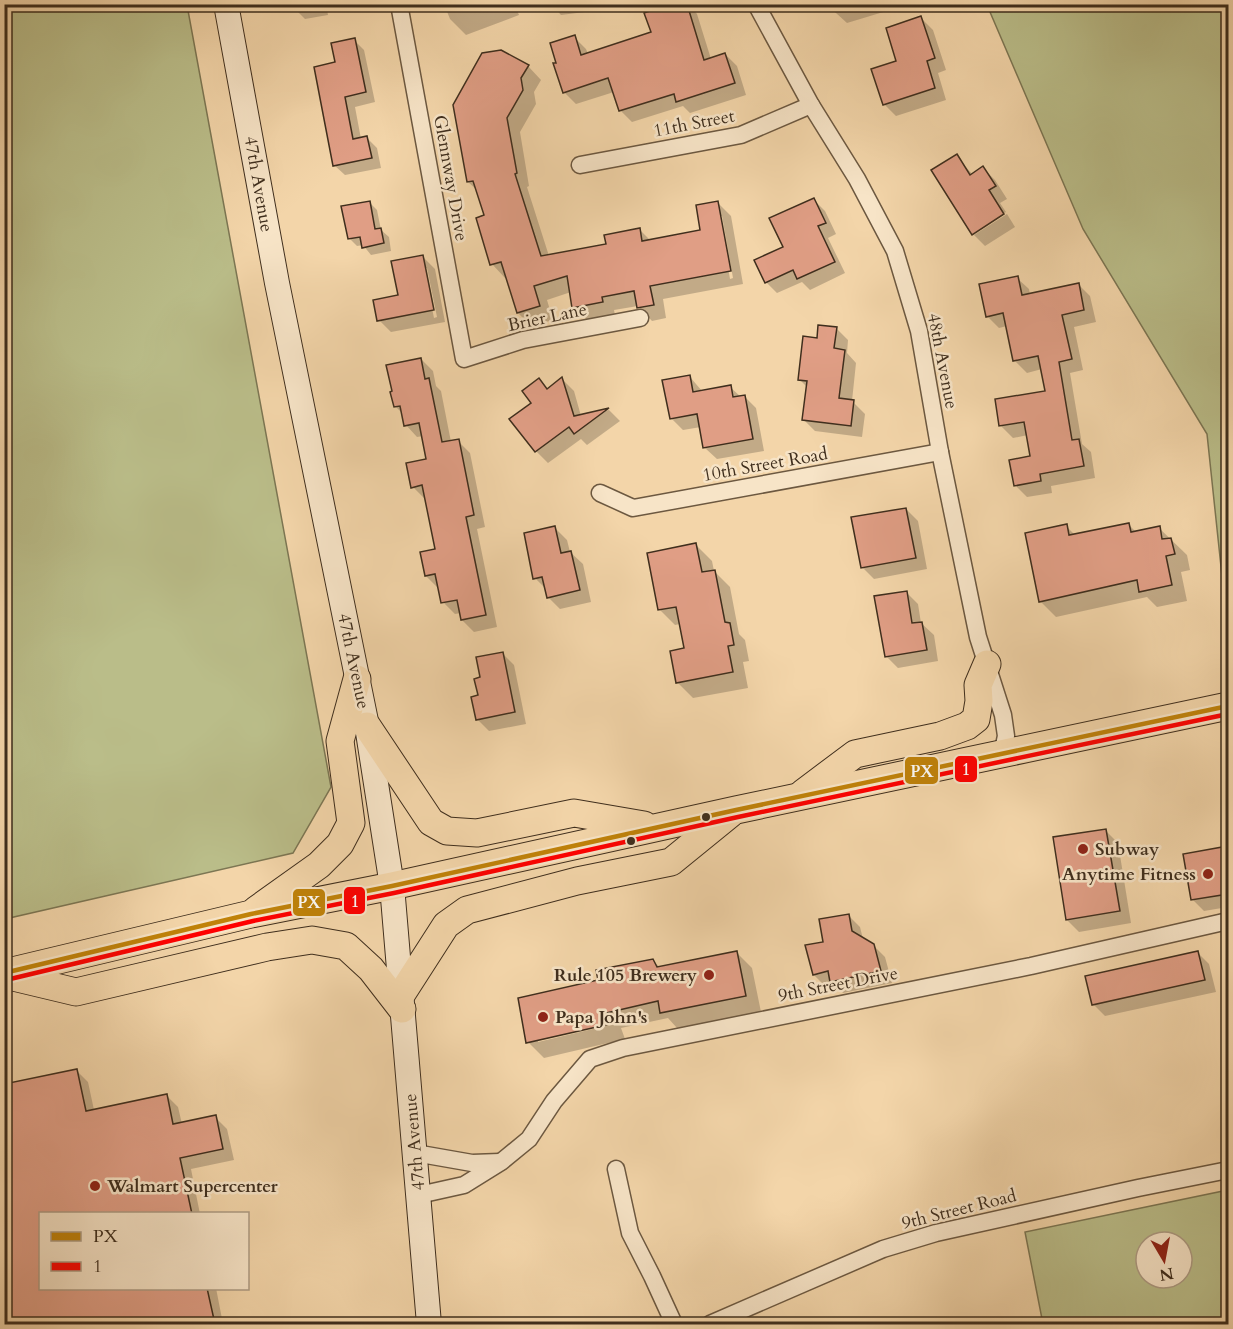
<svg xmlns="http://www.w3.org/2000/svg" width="1233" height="1329" viewBox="0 0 1233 1329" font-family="Cardo,serif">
  <rect width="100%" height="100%" fill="#f3d5a9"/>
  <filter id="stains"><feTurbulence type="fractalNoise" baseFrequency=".00333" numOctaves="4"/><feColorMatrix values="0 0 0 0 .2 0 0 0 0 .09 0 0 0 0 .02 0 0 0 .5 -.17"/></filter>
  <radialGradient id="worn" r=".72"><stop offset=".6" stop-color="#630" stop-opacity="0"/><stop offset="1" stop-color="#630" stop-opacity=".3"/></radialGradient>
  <g fill="#babd89" stroke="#7c7653" stroke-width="1.5" fill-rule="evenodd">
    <polygon points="4,5 187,5 331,787 293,853 5,919"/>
    <polygon points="987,5 1228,5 1228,614 1226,614 1207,434 1083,229"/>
    <path d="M1228,1190V1324H1043L1025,1232ZM1146,1242H1182V1278H1146Z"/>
  </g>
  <g fill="#0003" fill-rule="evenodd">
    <polygon points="296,4 326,4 328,15 305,19 297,11"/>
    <polygon points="444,4 514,4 519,15 466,35 450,19"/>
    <polygon points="551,4 599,4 600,10 561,15"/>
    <polygon points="676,4 688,4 697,14 711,59 725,54 737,66 746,95 690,113 683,106 632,122 620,110 614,92 576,104 564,92 558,64 574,37 586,49 588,54 652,33"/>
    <polygon points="826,4 888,4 890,10 847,23"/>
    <polygon points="921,18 933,30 946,70 938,73 946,100 896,116 884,104 898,62"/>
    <polygon points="354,40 364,50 375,102 355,107 361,139 367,138 377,148 381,168 345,175 334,165 337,63"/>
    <path d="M528,66L541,80L534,92L536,104L520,132L529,186L527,187L549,256L607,245L639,229L651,241L702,231L717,202L731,216L743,284L663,299L666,318L652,321L638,306L614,310L615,315L587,320L574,307L571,292L547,300L553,320L531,326L518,313L507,277L505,278L492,264L485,216L478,191L468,182L454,105ZM719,216H722L733,278L730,279Z"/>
    <polygon points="956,156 973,175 983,168 995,180 1007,199 1000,203 1006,212 974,232 974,234 933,171"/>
    <polygon points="814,200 825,211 836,234 828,238 845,273 810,290 802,282 777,293 766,282"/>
    <polygon points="369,202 377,210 381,230 389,237 391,251 371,255 363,245 357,246 349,238"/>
    <polygon points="1007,214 1015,227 985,246 974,235"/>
    <path d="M423,257L435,269L445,322L391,332L379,320L400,296ZM424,268H427L437,317L434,318Z"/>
    <polygon points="1017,278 1029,289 1030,295 1078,284 1090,296 1096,322 1074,327 1083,370 1070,373 1082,444 1091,452 1095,478 1051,486 1052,493 1027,497 1015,485 1032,457 1028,435 1013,438 1001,426 1047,392 1042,369 1027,373 1015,361 1007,326 999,328 987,316"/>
    <polygon points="836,328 848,340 847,353 856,363 852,401 865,414 862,437 815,431 803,419 807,387 799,379 818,339"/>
    <polygon points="421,359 433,371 436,386 441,391 451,442 458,441 470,453 485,527 477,529 497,627 474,632 462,620 461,613 455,614 443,602 438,588 426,576 437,550 426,498 425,499 413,487 428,460 423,436 417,437 406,425 404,415 395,406"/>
    <polygon points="690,377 702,391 730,387 741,397 744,396 756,408 764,451 717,459 705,448 701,427 683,430 671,418"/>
    <polygon points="562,379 574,391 581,416 609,410 620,421 587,445 581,439 548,463 536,451 512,419 533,403 539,380 548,390"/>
    <polygon points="906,509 918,521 927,569 874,579 862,567"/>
    <polygon points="1128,524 1136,532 1159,528 1187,555 1190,570 1181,572 1187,601 1157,607 1147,597 1056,617 1040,601 1066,526 1075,535"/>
    <polygon points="555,528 567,540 570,552 583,564 591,602 560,609 548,597 547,590 535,578"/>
    <polygon points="696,545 712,561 714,571 730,587 739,634 745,640 749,661 743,662 748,688 693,698 677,682 685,649 680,624 675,625 659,609"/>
    <polygon points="906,592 918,604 921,623 934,635 938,661 898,668 886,656"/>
    <polygon points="502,653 514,665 526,724 489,731 477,719 482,679"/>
    <polygon points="1106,831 1118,843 1131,923 1079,932 1067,920"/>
    <polygon points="1228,847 1228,907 1204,911 1192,899 1185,855"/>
    <polygon points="848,915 860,927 863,939 873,945 885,957 892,983 843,993 835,984 826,987 814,975 824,943"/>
    <path d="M736,952L752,968L761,1012L677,1028L668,1018L621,1028L625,1039L544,1058L528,1042L599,981L653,960L660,968ZM617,1020L618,1023L538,1042V1039Z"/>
    <polygon points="1197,952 1209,964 1216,992 1105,1016 1093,1004"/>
    <polygon points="76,1070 88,1082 94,1110 166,1095 178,1107 182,1124 215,1117 227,1129 234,1160 191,1169 200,1214 40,1214 40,1288 216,1288 223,1324 4,1324 4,1085"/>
  </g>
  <g fill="#e09e85" stroke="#3f2e1d" stroke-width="1.5">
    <polygon points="671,4 687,4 704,60 725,53 735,83 676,102 674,94 619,111 608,78 563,93 553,63 556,63 550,43 575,35 581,55 651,32 644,13"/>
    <polygon points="921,16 935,58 927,61 935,88 883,105 871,69 896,61 886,28"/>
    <polygon points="355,38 366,92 345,97 353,139 367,136 372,158 333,166 314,67 335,62 331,43"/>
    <polygon points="501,50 529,65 521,78 523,90 507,118 517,173 515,174 541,256 606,244 604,235 640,228 642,241 700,230 696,205 718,201 731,271 650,286 654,305 637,308 634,291 602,297 603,302 572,308 567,276 534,286 540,306 517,313 501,262 490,265 476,218 484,215 473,181 467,182 453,105 482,53"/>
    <polygon points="957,154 970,175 983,166 996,186 989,190 1004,214 972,235 931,170"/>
    <polygon points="814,198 826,223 818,226 835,262 797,279 793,270 765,283 754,260 783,247 769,218"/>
    <polygon points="370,201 375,229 381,228 384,243 362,248 360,237 348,239 341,206"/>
    <polygon points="423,255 434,310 377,321 373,300 398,295 391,261"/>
    <polygon points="1018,276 1022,295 1079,283 1084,310 1062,315 1072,359 1059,362 1072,440 1079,439 1084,466 1040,474 1041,481 1014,486 1009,460 1030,456 1024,422 999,426 995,399 1045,391 1038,356 1013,361 1003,313 986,317 979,284"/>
    <polygon points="818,325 837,327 834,348 845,350 839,398 854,400 851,426 802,420 807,381 798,380 803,336 817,338"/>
    <polygon points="421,358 425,379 429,378 442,442 459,439 474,515 466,517 486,615 461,620 457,600 441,603 435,574 425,576 420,552 435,549 422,485 411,488 406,463 426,459 419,423 404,426 400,406 394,407 390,392 392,391 386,365"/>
    <polygon points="690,375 693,392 731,385 733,397 745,395 753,439 703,448 697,414 670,419 662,380"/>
    <polygon points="562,377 574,416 609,408 574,434 569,427 535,452 509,419 531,403 522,391 539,378 547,389"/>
    <polygon points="906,508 916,558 861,568 851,517"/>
    <polygon points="1129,523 1131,532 1160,526 1162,539 1171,538 1175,554 1166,556 1172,585 1139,592 1137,580 1039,602 1025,533 1067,524 1069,535"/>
    <polygon points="555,526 561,553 571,551 580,590 547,598 542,577 533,579 524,533"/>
    <polygon points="696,543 702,572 715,570 725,622 730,623 734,645 728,646 733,672 676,683 670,651 684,648 676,607 658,610 647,553"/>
    <polygon points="907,591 912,623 922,622 927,650 885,657 874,596"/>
    <polygon points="503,652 515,712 476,720 471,697 478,695 474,679 480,677 476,657"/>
    <polygon points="1106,829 1120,911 1066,920 1053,837"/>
    <polygon points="1228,846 1228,894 1191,900 1183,854"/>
    <polygon points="849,914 852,931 874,944 881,971 830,982 828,971 813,975 805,945 823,942 819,919"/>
    <polygon points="737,951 746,996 660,1013 658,1001 606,1013 610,1024 526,1043 518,998 598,980 596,970 653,959 657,967"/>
    <polygon points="1198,951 1205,980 1092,1005 1085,976"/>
    <polygon points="77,1069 86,1111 167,1094 173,1124 216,1115 223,1149 180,1158 192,1214 40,1214 40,1288 207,1288 215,1324 4,1324 4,1084"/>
  </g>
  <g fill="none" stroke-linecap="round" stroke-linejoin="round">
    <g stroke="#6c5840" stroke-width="19">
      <g id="minor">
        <polyline points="399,4 464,359 523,340 640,318"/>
        <polyline points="756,4 811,105 857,179 895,251 919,331 940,452 978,637 1003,715 1006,736 1002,755"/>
        <polyline points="580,165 741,135 811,105"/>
        <polyline points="600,493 633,508 940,452"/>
        <polyline points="415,1153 472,1163 500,1162"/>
        <polyline points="616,1169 630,1233 652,1276 674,1324"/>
        <polyline points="419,1195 464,1185 501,1162 529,1139 554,1101 590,1059 623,1048 1031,966 1228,921"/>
        <polyline points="710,1324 883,1249 936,1233 1138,1188 1228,1170"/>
      </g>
    </g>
    <g stroke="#3f2e1d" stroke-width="26">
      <polyline id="secondary" points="226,4 277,283 367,726 392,886 429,1324"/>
    </g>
    <g stroke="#3f2e1d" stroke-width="29">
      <g id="primary">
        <polyline points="367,726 431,822 447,831 477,833 574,813 644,825"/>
        <polyline points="803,793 855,754 940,736 967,726 976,719 979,701 978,685 987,664"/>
        <polyline points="256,910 319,865 340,844 351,823 340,741 357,679"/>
        <polyline points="4,973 251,914 392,886 736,810 1228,706"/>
        <polyline points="9,976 76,992 267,947 312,940 346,946 371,969 402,1009"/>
        <polyline points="401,995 446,925 467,910 577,881 671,862 730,814"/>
      </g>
    </g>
    <use href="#minor" stroke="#f7e4c7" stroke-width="16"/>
    <use href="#secondary" stroke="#f7e4c7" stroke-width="24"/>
    <use href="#primary" stroke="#f3d5a9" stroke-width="27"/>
    <g stroke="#f7e4c7" stroke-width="9">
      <polyline id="bus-1" points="4,973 251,914 392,886 736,810 1228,706"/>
    </g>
    <g stroke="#f7e4c7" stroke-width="9">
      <polyline id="bus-2" points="6,980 253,921 394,893 738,817 1228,714"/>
    </g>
    <use href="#bus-1" stroke="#c08209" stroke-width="4.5"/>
    <use href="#bus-2" stroke="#f00" stroke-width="4.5"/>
  </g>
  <g fill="#3f2e1d" stroke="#f7e4c7" stroke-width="2">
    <circle cx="706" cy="817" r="5"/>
    <circle cx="631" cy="841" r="5"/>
  </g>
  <g fill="#8f2418" stroke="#f7e4c7" stroke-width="2">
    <circle cx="1083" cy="849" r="6"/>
    <circle cx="1208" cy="874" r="6"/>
    <circle cx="709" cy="975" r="6"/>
    <circle cx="543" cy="1017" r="6"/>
    <circle cx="95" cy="1186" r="6"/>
  </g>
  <g text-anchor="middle" stroke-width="5" stroke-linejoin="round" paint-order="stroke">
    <g font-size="18" fill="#3f2e1d" stroke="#f7e4c7">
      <text transform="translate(694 123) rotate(-11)" y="6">11th Street</text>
      <text transform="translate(451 178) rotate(80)" y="6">Glennway Drive</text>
      <text transform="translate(259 184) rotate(80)" y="6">47th Avenue</text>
      <text transform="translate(547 317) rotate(-12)" y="6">Brier Lane</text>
      <text transform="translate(943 361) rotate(79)" y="6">48th Avenue</text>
      <text transform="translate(765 464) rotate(-10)" y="6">10th Street Road</text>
      <text transform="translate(354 661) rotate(78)" y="6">47th Avenue</text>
      <text transform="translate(838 984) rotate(-11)" y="6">9th Street Drive</text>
      <text transform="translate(414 1142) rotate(-95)" y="6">47th Avenue</text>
      <text transform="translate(959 1209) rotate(-14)" y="6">9th Street Road</text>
    </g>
    <g font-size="18" font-weight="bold" fill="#3f2e1d" stroke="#f7e4c7" text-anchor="start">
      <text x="1095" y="855">Subway</text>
      <text x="1196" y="880" text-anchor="end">Anytime Fitness</text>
      <text x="697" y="981" text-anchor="end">Rule 105 Brewery</text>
      <text x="555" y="1023">Papa John's</text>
      <text x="107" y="1192">Walmart Supercenter</text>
    </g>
  </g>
  <g stroke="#f7e4c7" stroke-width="2">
    <rect x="954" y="755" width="24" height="28" rx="6" fill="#f00"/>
    <rect x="904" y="756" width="35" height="29" rx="6" fill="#c08209"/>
    <rect x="343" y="886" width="23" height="29" rx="6" fill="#f00"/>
    <rect x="292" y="888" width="34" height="29" rx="6" fill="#c08209"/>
  </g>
  <g font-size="16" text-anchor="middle" font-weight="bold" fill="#fff">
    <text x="966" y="775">1</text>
    <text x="922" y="777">PX</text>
    <text x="355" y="907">1</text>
    <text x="309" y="908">PX</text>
  </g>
  <rect width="1233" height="1329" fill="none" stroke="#f3d5a9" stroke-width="24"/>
  <rect x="6" y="6" width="1221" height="1317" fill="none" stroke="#3f2e1d" stroke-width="3"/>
  <rect x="12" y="12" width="1209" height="1305" fill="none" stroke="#3f2e1d" stroke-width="1.5"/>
  <rect x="39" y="1212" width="210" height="78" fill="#f7e4c7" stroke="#ad9b83" stroke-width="1.5"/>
  <rect x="51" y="1232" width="30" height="9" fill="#c08209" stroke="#ad9b83" stroke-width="1.5"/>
  <text x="93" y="1242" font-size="18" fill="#3f2e1d">PX</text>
  <rect x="51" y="1262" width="30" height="9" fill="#ff0000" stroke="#ad9b83" stroke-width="1.5"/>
  <text x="93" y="1272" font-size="18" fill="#3f2e1d">1</text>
  <g transform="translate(1164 1260) rotate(170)"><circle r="28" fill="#f7e4c7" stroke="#ad9b83" stroke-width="1.5"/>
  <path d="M0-4.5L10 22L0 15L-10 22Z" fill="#8f2418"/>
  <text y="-9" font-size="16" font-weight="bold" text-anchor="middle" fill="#3f2e1d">N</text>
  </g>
  <rect width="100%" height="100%" filter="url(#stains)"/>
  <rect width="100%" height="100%" fill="url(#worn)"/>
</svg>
